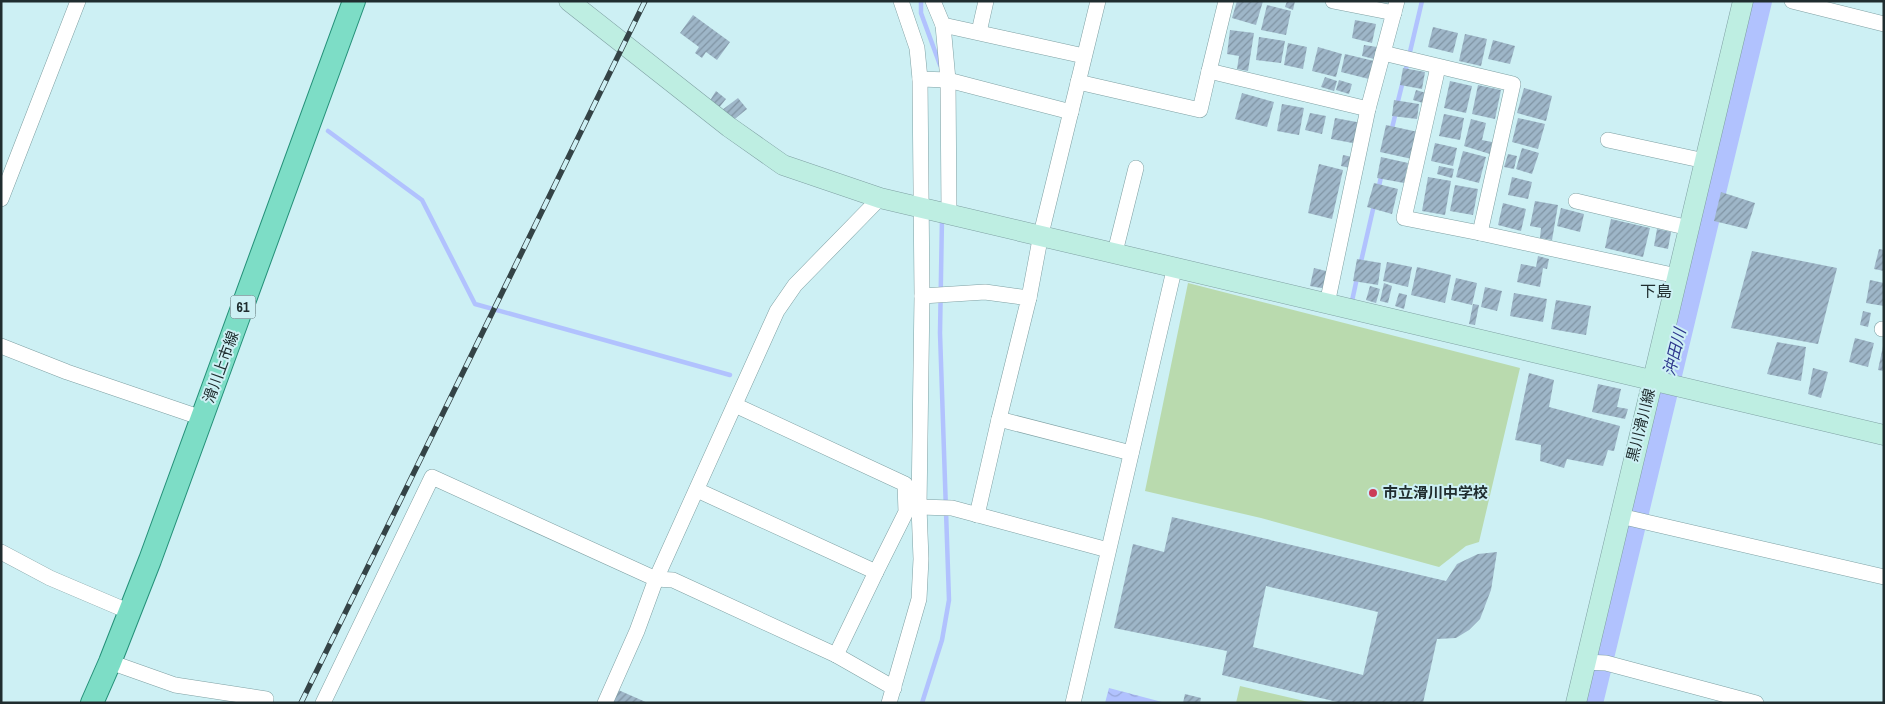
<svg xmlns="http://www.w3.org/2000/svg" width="1885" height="704" viewBox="0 0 1885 704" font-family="'Archivo Narrow','Noto Sans JP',sans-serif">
  <defs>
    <pattern id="water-waves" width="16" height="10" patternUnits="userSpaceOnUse" patternTransform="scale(1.25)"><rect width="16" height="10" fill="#b1c2fe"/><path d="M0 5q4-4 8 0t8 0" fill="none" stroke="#98a7da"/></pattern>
    <pattern id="building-hatch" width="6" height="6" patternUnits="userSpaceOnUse" patternTransform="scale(1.25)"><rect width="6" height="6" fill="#9eb6c8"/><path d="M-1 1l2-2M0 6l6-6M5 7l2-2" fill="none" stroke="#8094a3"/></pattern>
  </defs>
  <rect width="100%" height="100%" fill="#cdf0f4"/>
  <g fill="#b9daae">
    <polygon points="1188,283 1520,368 1479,542 1466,546 1439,567 1261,518 1145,491"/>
    <polygon points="1240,686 1313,703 1236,703"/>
  </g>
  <polygon fill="url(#water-waves)" points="1109,688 1162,702 1162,703 1105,703"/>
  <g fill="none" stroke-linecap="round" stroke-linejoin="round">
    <g stroke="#b1c2fe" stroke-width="4.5">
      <polyline points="921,1 921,13 940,65"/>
      <polyline points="1405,73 1422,1"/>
      <polyline points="1397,105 1403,81"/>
      <polyline points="328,131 422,200 475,304 730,375"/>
      <polyline points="1391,132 1396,112"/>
      <polyline points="1378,190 1382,173"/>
      <polyline points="1360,266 1374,205"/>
      <polyline points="1352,301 1357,278"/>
      <polyline points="922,703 942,640 949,600 940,333 942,218"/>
    </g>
    <polyline stroke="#b1c2fe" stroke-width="26" points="1590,703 1759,1"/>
  </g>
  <g fill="url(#building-hatch)" fill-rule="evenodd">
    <polygon points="1237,1 1263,1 1256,25 1232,18"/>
    <polygon points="1287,1 1295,1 1293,10 1285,7"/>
    <polygon points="1267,5 1291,11 1286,35 1261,30"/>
    <polygon points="693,15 730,42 717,60 706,52 702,58 695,53 699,47 680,33"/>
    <polygon points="1355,20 1376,24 1372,43 1352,38"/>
    <polygon points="1433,27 1458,33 1453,53 1428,47"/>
    <polygon points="1230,30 1254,33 1248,71 1237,69 1239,56 1227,54"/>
    <polygon points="1465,34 1487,39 1481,66 1459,61"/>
    <polygon points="1259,37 1285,41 1281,63 1256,60"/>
    <polygon points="1493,40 1515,46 1510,64 1488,59"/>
    <polygon points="1288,43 1307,47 1303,69 1284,65"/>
    <polygon points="1364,45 1377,47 1374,59 1362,56"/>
    <polygon points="1318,47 1342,54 1336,77 1312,71"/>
    <polygon points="1345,54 1374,61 1369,79 1341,72"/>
    <polygon points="1403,68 1425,72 1422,89 1400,85"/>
    <polygon points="1325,77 1337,81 1334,91 1321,87"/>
    <polygon points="1339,80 1352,84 1349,94 1336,90"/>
    <polygon points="1450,81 1472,86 1466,113 1444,108"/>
    <polygon points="1478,85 1501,90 1495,119 1472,114"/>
    <polygon points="1524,88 1552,96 1546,121 1517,113"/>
    <polygon points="1416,90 1426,93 1423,103 1413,100"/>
    <polygon points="716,91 726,99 718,109 709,102"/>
    <polygon points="1242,93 1274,102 1267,127 1235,119"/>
    <polygon points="738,98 747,109 731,122 722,110"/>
    <polygon points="1394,100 1419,104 1417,119 1392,116"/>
    <polygon points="1282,104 1304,108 1299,135 1277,131"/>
    <polygon points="1310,113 1326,116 1322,134 1305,130"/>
    <polygon points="1444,114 1464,118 1460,140 1439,136"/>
    <polygon points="1335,118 1362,123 1358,144 1331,139"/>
    <polygon points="1518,118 1545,124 1538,149 1512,142"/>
    <polygon points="1471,119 1486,123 1482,140 1492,142 1490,154 1464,146"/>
    <polygon points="1386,125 1418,132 1412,159 1380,152"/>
    <polygon points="1435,143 1457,148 1453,166 1431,161"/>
    <polygon points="1522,148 1539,153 1532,174 1516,169"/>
    <polygon points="1463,151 1486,157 1479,183 1456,177"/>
    <polygon points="1508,154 1517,156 1514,169 1504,167"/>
    <polygon points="1343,155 1357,158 1355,169 1341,166"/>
    <polygon points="1381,157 1408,163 1404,183 1377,178"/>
    <polygon points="1319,164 1343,170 1332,219 1308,213"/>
    <polygon points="1439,166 1454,169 1452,178 1437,174"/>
    <polygon points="1428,177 1451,181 1445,215 1422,211"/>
    <polygon points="1512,177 1532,182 1528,199 1508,195"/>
    <polygon points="1374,183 1398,189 1392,214 1367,207"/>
    <polygon points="1455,185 1478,189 1473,215 1450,211"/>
    <polygon points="1721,192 1755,203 1747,229 1714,221"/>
    <polygon points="1535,201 1558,205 1552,240 1540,238 1541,228 1530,226"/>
    <polygon points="1503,203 1526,209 1521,231 1498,225"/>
    <polygon points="1561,208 1584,214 1580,232 1557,226"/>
    <polygon points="1611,219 1650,228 1643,257 1605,248"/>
    <polygon points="1657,229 1671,232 1668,249 1654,246"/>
    <polygon points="1879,249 1884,250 1884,271 1874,269"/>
    <polygon points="1752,251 1837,268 1818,344 1731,328"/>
    <polygon points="1538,256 1549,259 1547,269 1543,268 1540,287 1517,282 1521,264 1536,267"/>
    <polygon points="1357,259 1381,263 1378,285 1353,281"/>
    <polygon points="1387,262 1412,267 1408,287 1383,281"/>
    <polygon points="1417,267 1451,275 1445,303 1411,295"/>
    <polygon points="1314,268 1330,272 1327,289 1310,286"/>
    <polygon points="1456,278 1477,283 1472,305 1451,300"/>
    <polygon points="1870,280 1884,283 1884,306 1866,303"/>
    <polygon points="1384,283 1392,286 1388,303 1380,301"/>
    <polygon points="1370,286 1380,289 1376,303 1366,300"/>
    <polygon points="1485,287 1502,291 1497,311 1481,307"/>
    <polygon points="1399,293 1407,295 1404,309 1395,306"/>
    <polygon points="1514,293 1547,299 1543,322 1510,316"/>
    <polygon points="1556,300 1591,306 1586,335 1551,329"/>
    <polygon points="1473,304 1479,305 1475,325 1469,324"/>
    <polygon points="1863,311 1871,313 1868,327 1860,325"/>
    <polygon points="1855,338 1874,343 1868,367 1849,362"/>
    <polygon points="1777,342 1806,347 1801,381 1767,374"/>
    <polygon points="1883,346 1884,347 1884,371 1878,370"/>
    <polygon points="1813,368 1828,372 1821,398 1808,394"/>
    <polygon points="1529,373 1554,380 1549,407 1620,426 1614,451 1608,450 1603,466 1567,459 1564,468 1540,461 1541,445 1515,440"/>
    <polygon points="1598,384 1621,389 1617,407 1628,409 1625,419 1592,412"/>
    <path d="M1172,517L1446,581L1457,564L1478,554L1497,552L1491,590L1480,619L1469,630L1456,638L1437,639L1423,703H1342L1222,675L1227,651L1114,628L1133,544L1164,552ZM1266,586L1378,612L1363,675L1253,647Z"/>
    <polygon points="616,689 648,703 610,703"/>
    <polygon points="1185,694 1201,698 1200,703 1183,703"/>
  </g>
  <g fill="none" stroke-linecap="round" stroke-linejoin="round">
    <g stroke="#7fa0a3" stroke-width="16">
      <g id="street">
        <polyline points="933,1 943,25 1084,56"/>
        <polyline points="1226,1 1209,71 1368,109"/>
        <polyline points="1333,1 1394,13"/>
        <polyline points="1792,1 1884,24"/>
        <polyline points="943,25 948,80 949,213"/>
        <polyline points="979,32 986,1"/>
        <polyline points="1383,53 1513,84 1480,233 1677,276"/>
        <polyline points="1438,67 1404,218 1480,233"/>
        <polyline points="920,79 948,80 1071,112"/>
        <polyline points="1078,82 1200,110 1209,71"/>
        <polyline points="1608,140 1705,161"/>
        <polyline points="1,199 78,1"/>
        <polyline points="1576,201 1689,228"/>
        <polyline points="1115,252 1136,168"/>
        <polyline points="922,296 985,292 1029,298 999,419"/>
        <polyline points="1029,298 1041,234 1098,1"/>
        <polyline points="1327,304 1368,109 1397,1"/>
        <polyline points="1882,329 1884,329"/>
        <polyline points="1,346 67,372 202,418"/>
        <polyline points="697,490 876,572 906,512 905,484 737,406"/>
        <polyline points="919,507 952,508 1108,550"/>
        <polyline points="977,515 999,419 1131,453"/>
        <polyline points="1620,516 1884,577"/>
        <polyline points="1,552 50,578 130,612"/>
        <polyline points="836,655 876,572"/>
        <polyline points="110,662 175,685 266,699"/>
        <polyline points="1585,662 1606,663 1756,703"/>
        <polyline points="323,703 432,477 656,579 673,580 836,655 894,688"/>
        <polyline points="605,703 637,631 656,579 777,311 795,285 880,198"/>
        <polyline points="889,703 919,599 921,559 919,507 922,296 920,79 917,48 901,1"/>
        <polyline points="1073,703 1175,266"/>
      </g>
    </g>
    <g stroke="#7fa0a3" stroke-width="21">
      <g id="secondary">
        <polyline points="569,1 729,127 783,165 880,198 1884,435"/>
        <polyline points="1576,703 1743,1"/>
      </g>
    </g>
    <g stroke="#249078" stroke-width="24">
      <polyline id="primary" points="92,703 110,662 150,560 354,1"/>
    </g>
    <use href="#street" stroke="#fff" stroke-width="15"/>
    <use href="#secondary" stroke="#beeee2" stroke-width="20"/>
    <use href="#primary" stroke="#7dddc6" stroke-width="22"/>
    <g stroke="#344346" stroke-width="5.5">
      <polyline id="rail" points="301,703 645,1"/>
    </g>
    <use href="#rail" stroke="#cdf0f4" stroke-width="4" stroke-dasharray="11" stroke-linecap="butt"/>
  </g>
  <circle fill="#cb3b58" stroke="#cdf0f4" stroke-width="2" cx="1373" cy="493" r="5"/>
  <g text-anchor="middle" stroke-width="4" stroke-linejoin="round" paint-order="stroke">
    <rect fill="#cdf0f4" stroke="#54686a" stroke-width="1" x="230.5" y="295.5" width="25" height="23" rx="4"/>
    <g font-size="14" font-weight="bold" fill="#202d2f">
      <text x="243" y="312">61</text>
    </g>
    <g font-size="15" fill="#202d2f" stroke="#cdf0f4">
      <text transform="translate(221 367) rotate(-70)" y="5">滑川上市線</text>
      <text transform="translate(1641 425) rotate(-76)" y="5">黒川滑川線</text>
    </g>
    <g font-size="15" font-weight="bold" fill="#202d2f" stroke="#cdf0f4" text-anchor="start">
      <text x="1383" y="498">市立滑川中学校</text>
    </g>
    <g font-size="16" fill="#202d2f" stroke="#cdf0f4">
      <text x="1656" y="297">下島</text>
    </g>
    <g font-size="16" font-style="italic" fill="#2e388d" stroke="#cdf0f4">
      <text transform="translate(1674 352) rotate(-76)" y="6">沖田川</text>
    </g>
  </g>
  <rect width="1885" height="704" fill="none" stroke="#202d2f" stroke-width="5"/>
</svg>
